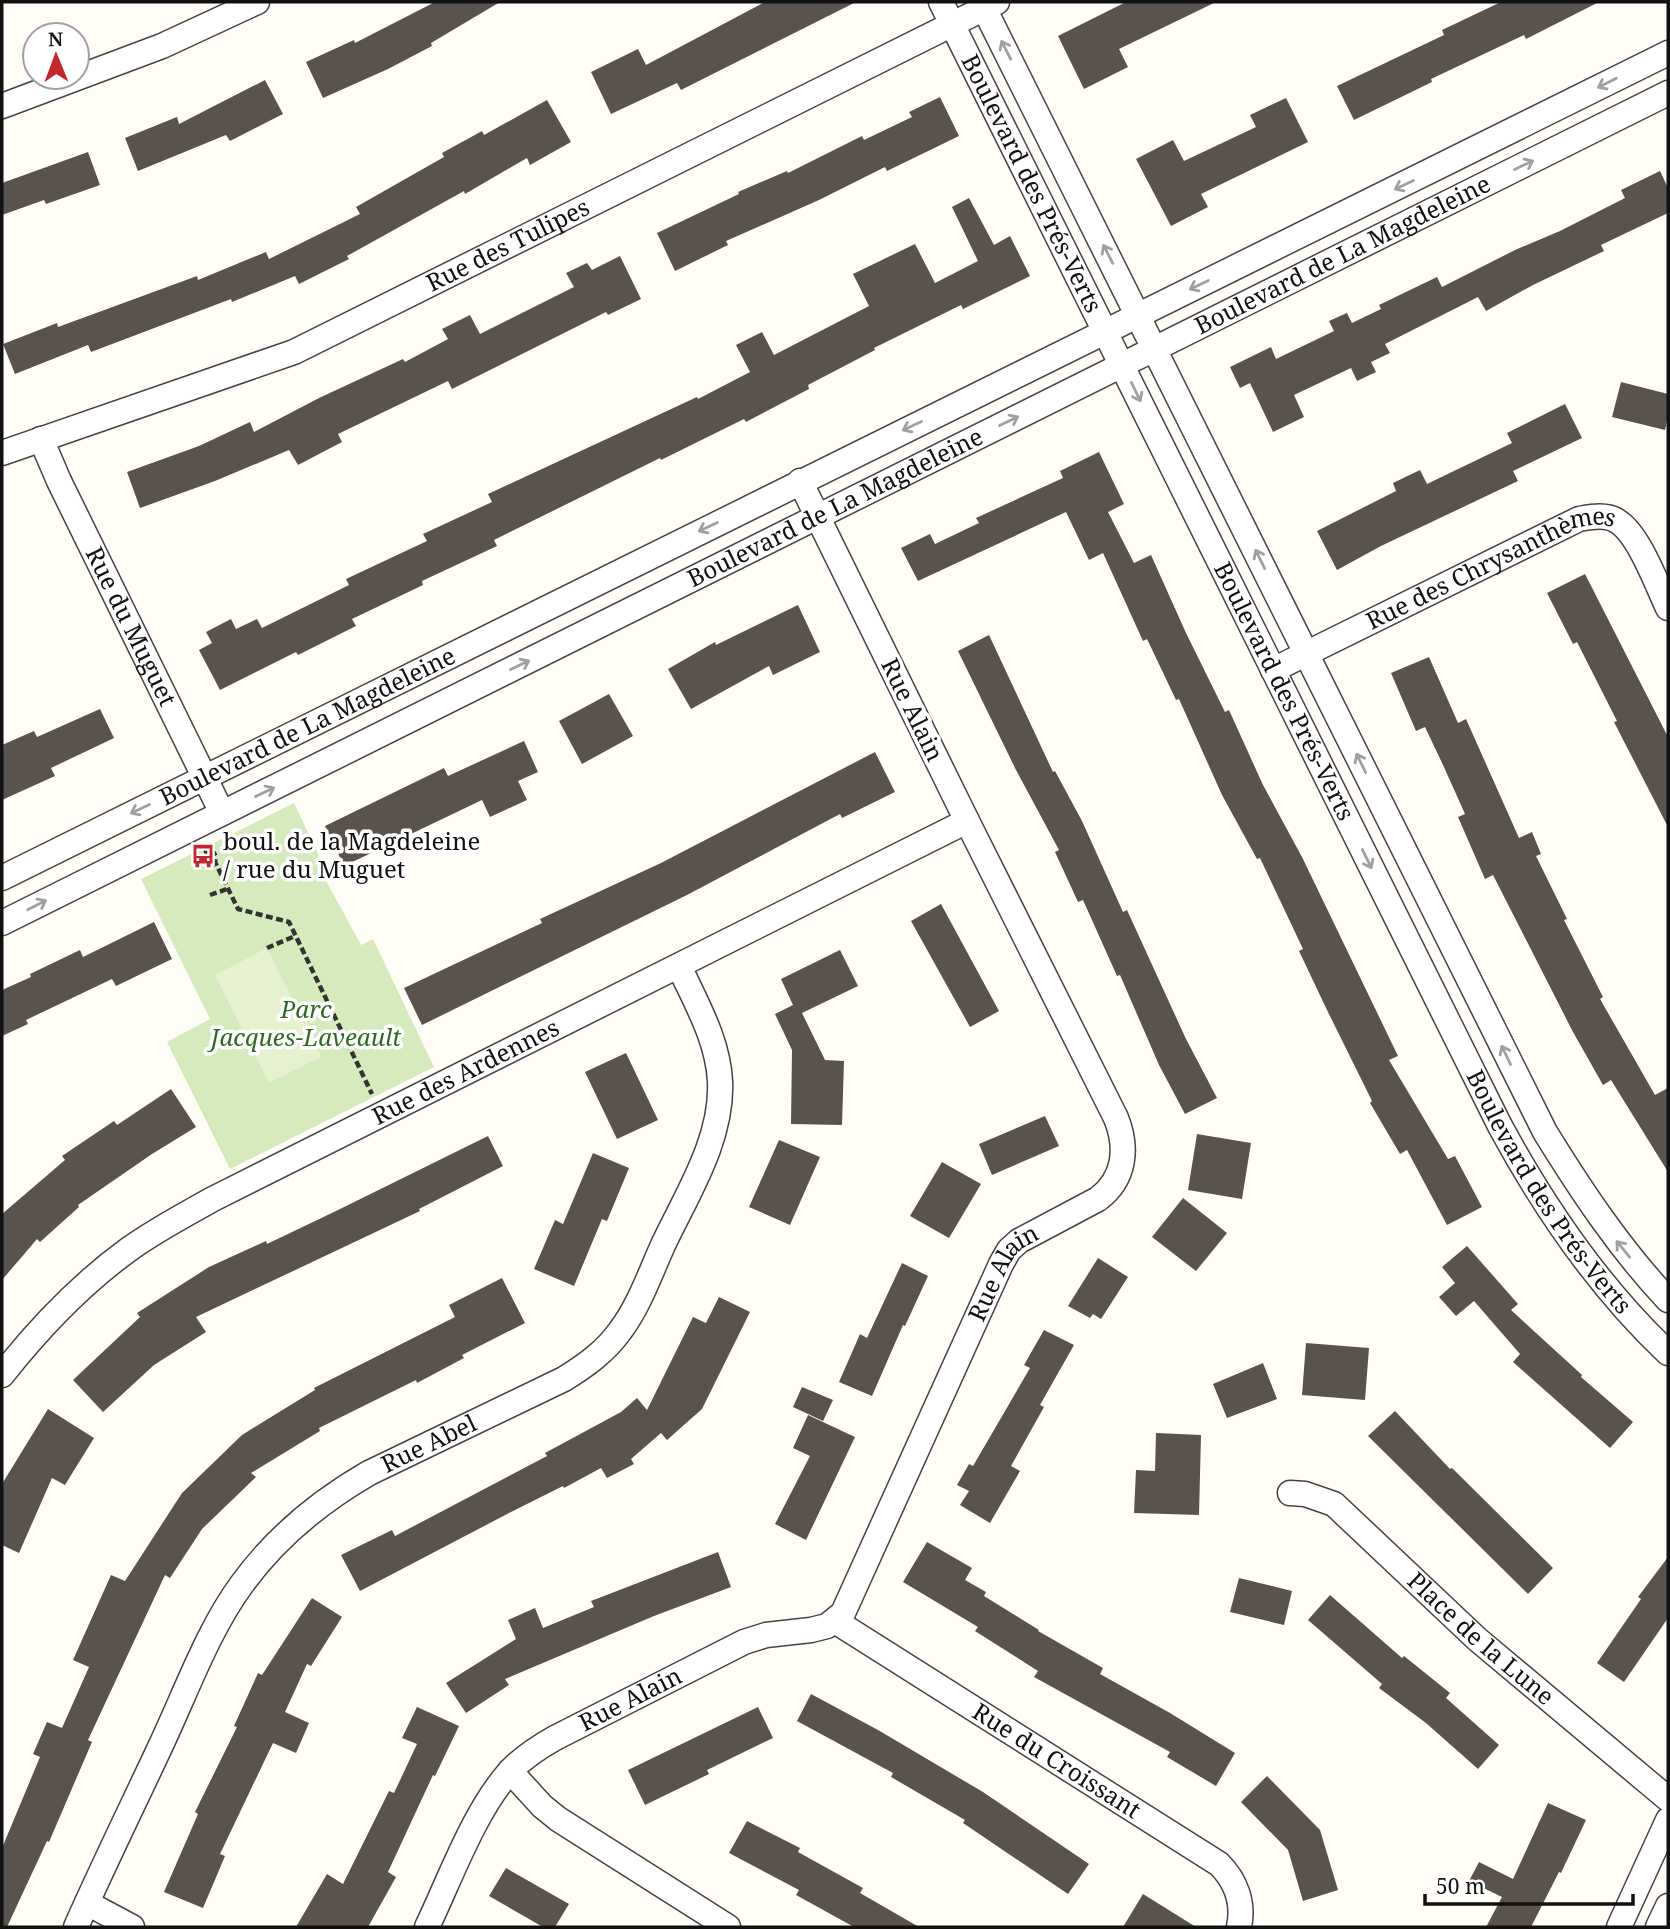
<svg xmlns="http://www.w3.org/2000/svg" width="1670" height="1929" viewBox="0 0 1670 1929" font-family="'Noto Serif',serif">
  <rect width="100%" height="100%" fill="#fffdf5"/>
  <polygon fill="#d5ebbd" points="294,803 318,853 318,866 361,945 373,939 434,1067 230,1169 167,1042 210,1019 141,879"/>
  <polygon fill="#e6f2cf" points="267,948 321,1057 269,1083 215,975"/>
  <g fill="#5a524d">
    <polygon points="435,2 500,2 431,43 432,46 388,69 323,98 306,62 354,40 355,43"/>
    <polygon points="765,2 856,2 681,90 677,83 611,114 591,72 638,49 646,65"/>
    <polygon points="1126,2 1216,2 1119,49 1128,67 1084,89 1058,36"/>
    <polygon points="1501,2 1599,2 1526,39 1524,35 1431,79 1432,82 1354,120 1337,86 1444,35 1442,30"/>
    <polygon points="265,80 283,114 230,141 226,135 138,171 125,138 177,117 179,124"/>
    <polygon points="940,97 959,136 887,171 885,167 819,200 726,241 728,245 675,271 657,233 739,194 738,192 787,171 788,173 862,136 864,140 912,117 909,112"/>
    <polygon points="1286,98 1308,142 1201,194 1208,207 1171,226 1136,159 1173,140 1184,161 1256,127 1250,115"/>
    <polygon points="547,100 571,142 530,165 527,158 465,194 464,191 347,256 349,259 299,284 295,276 232,302 231,299 91,352 88,345 15,374 3,344 57,323 58,327 197,276 198,280 266,252 269,259 360,214 356,207 444,157 442,153 482,131 484,135"/>
    <polygon points="88,152 100,185 46,204 44,200 2,215 2,183"/>
    <polygon points="1660,171 1668,188 1668,213 1601,245 1604,251 1533,285 1486,311 1478,297 1385,344 1390,353 1371,362 1376,372 1357,381 1351,368 1294,395 1304,417 1273,432 1250,383 1240,388 1230,367 1271,347 1276,359 1334,331 1329,321 1347,313 1352,323 1381,309 1379,305 1437,277 1442,287 1515,250 1560,231 1625,198 1621,190"/>
    <polygon points="969,198 994,245 1010,236 1030,276 963,309 961,305 874,348 875,350 808,385 809,389 746,422 744,419 661,460 660,458 494,540 497,546 422,581 423,585 352,619 356,626 298,655 296,652 220,690 199,650 212,643 206,632 231,619 236,629 257,619 262,628 349,585 346,579 427,541 423,534 492,502 488,494 697,397 698,399 750,372 736,345 762,332 774,355 869,306 853,274 915,244 935,283 978,261 952,207"/>
    <polygon points="620,256 641,299 608,315 606,312 452,389 448,381 338,434 342,442 298,465 289,450 215,481 140,508 127,472 199,446 250,422 254,432 319,398 403,359 405,362 448,339 442,329 470,315 480,334 574,287 566,273 587,263 592,270"/>
    <polygon points="1621,382 1668,394 1668,417 1665,430 1612,417"/>
    <polygon points="1565,404 1582,438 1513,471 1518,481 1381,546 1337,570 1317,531 1396,491 1393,483 1420,470 1427,484 1512,443 1507,433"/>
    <polygon points="1099,452 1124,504 1108,512 1134,563 1151,555 1186,633 1225,712 1229,710 1263,785 1302,857 1398,1056 1389,1060 1448,1159 1455,1156 1482,1207 1447,1225 1407,1150 1400,1154 1370,1103 1372,1101 1327,1010 1299,951 1303,949 1260,858 1257,859 1222,795 1179,699 1176,700 1147,639 1143,641 1103,553 1089,560 1066,512 918,581 901,548 930,534 935,544 979,523 976,518 1063,478 1060,471"/>
    <polygon points="1585,574 1668,737 1668,827 1614,722 1617,721 1577,642 1573,644 1547,593"/>
    <polygon points="798,605 820,652 773,675 769,666 691,709 668,669 715,642 716,645"/>
    <polygon points="989,635 1053,772 1055,771 1082,821 1123,912 1127,910 1186,1039 1217,1098 1185,1114 1159,1065 1120,975 1117,976 1083,900 1078,902 1055,852 1059,850 1016,770 958,651"/>
    <polygon points="1429,657 1458,723 1466,719 1519,838 1532,832 1541,854 1536,856 1567,919 1564,920 1603,997 1600,999 1655,1095 1668,1088 1668,1172 1611,1080 1603,1085 1573,1032 1493,875 1485,879 1458,817 1465,814 1443,765 1425,727 1416,731 1391,673"/>
    <polygon points="609,694 633,736 582,764 559,721"/>
    <polygon points="100,709 114,738 51,768 55,776 2,800 2,745 34,731 37,737"/>
    <polygon points="524,741 538,772 518,781 527,800 490,817 482,800 344,866 325,826 444,768 448,776"/>
    <polygon points="875,752 895,792 842,818 840,814 687,895 422,1025 404,988 542,923 540,919 661,863"/>
    <polygon points="941,904 999,1011 970,1027 911,921"/>
    <polygon points="154,922 172,959 116,986 112,979 26,1020 28,1024 2,1036 2,990 31,977 30,974 80,950 83,957"/>
    <polygon points="840,950 858,986 802,1013 825,1060 844,1061 842,1125 791,1124 792,1050 775,1014 793,1005 781,979"/>
    <polygon points="626,1053 658,1120 617,1139 585,1072"/>
    <polygon points="171,1089 196,1127 152,1154 78,1205 79,1207 40,1242 37,1239 2,1280 2,1214 65,1160 62,1156 114,1121 117,1125"/>
    <polygon points="1045,1116 1059,1146 992,1175 979,1144"/>
    <polygon points="1197,1134 1251,1143 1242,1199 1188,1190"/>
    <polygon points="488,1136 503,1166 419,1209 420,1211 196,1317 206,1332 154,1365 103,1412 73,1380 140,1317 137,1313 209,1267 266,1241 267,1244 336,1211"/>
    <polygon points="779,1140 820,1157 790,1225 749,1207"/>
    <polygon points="593,1153 629,1168 607,1221 602,1219 574,1286 534,1269 555,1220 563,1224"/>
    <polygon points="942,1162 981,1184 949,1238 910,1216"/>
    <polygon points="1183,1198 1227,1233 1196,1271 1152,1237"/>
    <polygon points="1467,1246 1518,1304 1511,1310 1582,1375 1581,1377 1633,1422 1610,1448 1513,1362 1520,1354 1474,1301 1456,1316 1439,1297 1455,1283 1442,1267"/>
    <polygon points="1098,1258 1128,1277 1101,1319 1093,1314 1090,1318 1068,1306"/>
    <polygon points="902,1263 928,1276 905,1326 903,1325 872,1396 839,1382 860,1334 867,1338"/>
    <polygon points="502,1278 525,1323 462,1355 464,1358 417,1383 416,1380 319,1428 320,1431 251,1473 256,1477 202,1529 170,1578 165,1575 88,1740 92,1742 49,1842 47,1841 7,1927 2,1927 2,1848 40,1757 33,1754 47,1722 62,1728 89,1667 73,1660 111,1575 125,1581 182,1493 242,1435 315,1390 314,1388 455,1317 449,1305"/>
    <polygon points="719,1297 750,1312 702,1409 667,1440 661,1433 631,1459 634,1464 607,1478 601,1468 564,1488 563,1486 511,1512 360,1591 341,1555 392,1530 395,1536 547,1456 545,1453 621,1412 637,1398 647,1410 693,1317 706,1323"/>
    <polygon points="1044,1330 1074,1345 1040,1405 1044,1407 1011,1466 1020,1471 990,1523 960,1505 969,1491 957,1485 969,1464 973,1466 1030,1368 1024,1365"/>
    <polygon points="1306,1343 1369,1348 1365,1400 1302,1395"/>
    <polygon points="1263,1363 1277,1399 1227,1418 1213,1384"/>
    <polygon points="802,1387 833,1400 823,1421 793,1407"/>
    <polygon points="48,1409 94,1438 65,1485 52,1478 19,1553 2,1545 2,1484"/>
    <polygon points="1395,1411 1450,1469 1452,1468 1553,1568 1528,1594 1368,1436"/>
    <polygon points="808,1415 855,1437 806,1540 775,1524 810,1456 793,1448"/>
    <polygon points="1156,1433 1201,1435 1199,1515 1134,1513 1136,1470 1155,1471"/>
    <polygon points="927,1542 972,1568 965,1580 986,1592 984,1596 1039,1630 1038,1631 1103,1668 1100,1674 1170,1713 1235,1753 1216,1786 1167,1757 1170,1752 1034,1677 1038,1671 975,1631 978,1627 903,1582"/>
    <polygon points="718,1552 731,1587 654,1616 505,1679 509,1685 466,1713 446,1683 516,1639 508,1620 535,1608 543,1628 594,1607 591,1601"/>
    <polygon points="1668,1557 1668,1618 1624,1682 1597,1663 1641,1599 1638,1597"/>
    <polygon points="1239,1578 1292,1591 1284,1625 1230,1612"/>
    <polygon points="1330,1595 1402,1658 1404,1656 1450,1693 1446,1698 1499,1745 1478,1769 1426,1723 1379,1688 1382,1684 1308,1620"/>
    <polygon points="312,1598 342,1617 311,1666 307,1664 285,1712 309,1723 296,1753 273,1743 220,1854 225,1856 203,1908 164,1892 198,1814 195,1812 237,1727 234,1726 258,1673 262,1675"/>
    <polygon points="811,1694 878,1730 983,1792 1089,1864 1068,1894 963,1823 965,1820 891,1777 893,1773 797,1721"/>
    <polygon points="417,1707 459,1726 435,1776 433,1775 388,1872 396,1877 368,1927 296,1927 327,1874 343,1884 389,1791 394,1793 417,1744 402,1738"/>
    <polygon points="758,1707 773,1738 707,1770 709,1774 645,1805 628,1770"/>
    <polygon points="1267,1776 1320,1830 1338,1890 1303,1901 1288,1850 1241,1802"/>
    <polygon points="1548,1803 1586,1820 1561,1873 1559,1872 1531,1927 1486,1927 1502,1897 1469,1881 1479,1862 1513,1879"/>
    <polygon points="747,1821 800,1848 798,1852 863,1888 860,1893 919,1927 854,1927 796,1895 799,1890 729,1853"/>
    <polygon points="506,1868 569,1904 555,1927 543,1927 489,1896"/>
    <polygon points="1143,1894 1196,1927 1123,1927"/>
  </g>
  <g fill="none" stroke-linecap="round" stroke-linejoin="round">
    <g stroke="#444" stroke-width="27">
      <g id="street">
        <path id="s1" d="M941,2L1500,1126C1545,1209 1599,1288 1668,1353"/>
        <path d="M981,2L1545,1132C1582,1192 1620,1249 1668,1300"/>
        <polyline points="2,106 162,46 257,2"/>
        <path id="s2" d="M41,439L59,481L222,813"/>
        <path id="s3" d="M2,453L294,352L997,2"/>
        <path id="s4" d="M1273,670L1579,519C1591,517 1606,514 1617,521C1639,534 1657,585 1668,608"/>
        <path id="s5" d="M2,878L1668,53"/>
        <path id="s6" d="M2,923L1668,93"/>
        <path id="s7" d="M2,1375C39,1328 80,1285 128,1250C154,1231 183,1216 211,1200L967,821"/>
        <path id="s8" d="M1290,1493L1305,1494L1334,1504L1477,1639L1668,1799"/>
        <path id="s9" d="M835,1621L1219,1864C1236,1881 1244,1903 1239,1927"/>
        <polyline points="510,1771 542,1806 558,1819 728,1927"/>
        <polyline points="87,1903 132,1927"/>
        <path id="s10" d="M76,1927C103,1866 133,1805 161,1745C186,1692 208,1630 242,1584C276,1537 319,1502 369,1473L564,1379C585,1366 605,1352 620,1331C639,1306 650,1274 663,1245C687,1194 723,1139 720,1081C718,1040 696,1003 679,966"/>
        <path id="s11" d="M427,1927C451,1877 474,1811 511,1770C524,1757 539,1747 555,1738L744,1642L766,1635L811,1630L827,1626L843,1613L1001,1264L1009,1250L1019,1241L1098,1199C1125,1179 1128,1148 1116,1118L967,821L800,481"/>
        <polyline points="1619,1927 1668,1820"/>
        <polyline points="1658,1927 1668,1906"/>
      </g>
    </g>
    <g stroke="#333" stroke-width="4.5" stroke-dasharray="7 3.5" stroke-linecap="butt">
      <polyline points="205,849 208,856 214,853 216,857 215,862 238,909 289,922 372,1094"/>
      <polyline points="210,895 227,889"/>
      <polyline points="267,948 295,936"/>
    </g>
    <use href="#street" stroke="#fff" stroke-width="24"/>
  </g>
  <defs><path id="oneway-shaft" d="M-6 0H5M1.5-3L5.5 0L1.5 3" fill="none" stroke-width="1.6" stroke-linecap="round" stroke-linejoin="round" transform="scale(1.75)"/></defs>
  <g stroke="#a0a0a0">
    <use href="#oneway-shaft" transform="translate(1006 50) rotate(-117)"/>
    <use href="#oneway-shaft" transform="translate(1607 83) rotate(153)"/>
    <use href="#oneway-shaft" transform="translate(1524 165) rotate(-26)"/>
    <use href="#oneway-shaft" transform="translate(1404 185) rotate(154)"/>
    <use href="#oneway-shaft" transform="translate(1108 254) rotate(-117)"/>
    <use href="#oneway-shaft" transform="translate(1199 285) rotate(154)"/>
    <use href="#oneway-shaft" transform="translate(1136 392) rotate(64)"/>
    <use href="#oneway-shaft" transform="translate(1009 421) rotate(-26)"/>
    <use href="#oneway-shaft" transform="translate(912 426) rotate(154)"/>
    <use href="#oneway-shaft" transform="translate(708 527) rotate(154)"/>
    <use href="#oneway-shaft" transform="translate(1260 559) rotate(-116)"/>
    <use href="#oneway-shaft" transform="translate(520 665) rotate(-26)"/>
    <use href="#oneway-shaft" transform="translate(1361 763) rotate(-116)"/>
    <use href="#oneway-shaft" transform="translate(265 792) rotate(-26)"/>
    <use href="#oneway-shaft" transform="translate(140 809) rotate(154)"/>
    <use href="#oneway-shaft" transform="translate(1367 859) rotate(64)"/>
    <use href="#oneway-shaft" transform="translate(37 905) rotate(-27)"/>
    <use href="#oneway-shaft" transform="translate(1506 1055) rotate(-116)"/>
    <use href="#oneway-shaft" transform="translate(1623 1249) rotate(-129)"/>
  </g>
  <defs>
    <g id="bus-bare" transform="scale(1.89)"><path d="M-5-6H5V4H4V6H2V4H-2V6H-4V4H-5ZM-3.5-4V0h7V-4ZM-3.5 1.2v1.5H-2V1.2ZM2 1.2v1.5H3.5V1.2Z" fill="#c4262e" stroke="#fff" stroke-width="2.5" paint-order="stroke"/></g>
  </defs>
  <g fill-rule="evenodd">
    <use href="#bus-bare" x="203" y="856"/>
  </g>
  <g text-anchor="middle" stroke-width="7" stroke-linejoin="round" paint-order="stroke">
    <g font-size="24" fill="#111" stroke="#fff">
      <text dy="8" stroke="none"><textPath href="#s1" startOffset="203">Boulevard des Prés-Verts</textPath></text>
      <text dy="8" stroke="none"><textPath href="#s3" startOffset="548">Rue des Tulipes</textPath></text>
      <text dy="8" stroke="none"><textPath href="#s6" startOffset="1498">Boulevard de La Magdeleine</textPath></text>
      <text dy="8" stroke="none"><textPath href="#s6" startOffset="931">Boulevard de La Magdeleine</textPath></text>
      <text dy="8" stroke="none"><textPath href="#s4" startOffset="242">Rue des Chrysanthèmes</textPath></text>
      <text dy="8" stroke="none"><textPath href="#s2" startOffset="208">Rue du Muguet</textPath></text>
      <text dy="8" stroke="none"><textPath href="#s1" startOffset="770">Boulevard des Prés-Verts</textPath></text>
      <text transform="translate(912 710) rotate(64)" y="8">Rue Alain</text>
      <text dy="8" stroke="none"><textPath href="#s5" startOffset="341">Boulevard de La Magdeleine</textPath></text>
      <text dy="8" stroke="none"><textPath href="#s7" startOffset="560">Rue des Ardennes</textPath></text>
      <text dy="8" stroke="none"><textPath href="#s1" startOffset="1337">Boulevard des Prés-Verts</textPath></text>
      <text dy="8" stroke="none"><textPath href="#s11" startOffset="928">Rue Alain</textPath></text>
      <text dy="8" stroke="none"><textPath href="#s10" startOffset="618">Rue Abel</textPath></text>
      <text dy="8" stroke="none"><textPath href="#s8" startOffset="245">Place de la Lune</textPath></text>
      <text dy="8" stroke="none"><textPath href="#s11" startOffset="318">Rue Alain</textPath></text>
      <text dy="8" stroke="none"><textPath href="#s9" startOffset="262">Rue du Croissant</textPath></text>
    </g>
    <g font-size="24" fill="#111" stroke="#fff" text-anchor="start">
      <text x="223" y="850">boul. de la Magdeleine<tspan x="223" dy="28">/ rue du Muguet</tspan></text>
    </g>
    <g font-size="24" font-style="italic" fill="#2f6b1f" stroke="#fff">
      <text x="306" y="1018">Parc<tspan x="306" dy="28">Jacques-Laveault</tspan></text>
    </g>
  </g>
  <rect width="1670" height="1929" fill="none" stroke="#111111" stroke-width="7"/>
  <g transform="translate(56 56) rotate(359)"><circle r="33" fill="#ffffff" stroke="#a0a0a0" stroke-width="2"/>
  <path d="M0-5L12 26L0 18L-12 26Z" fill="#c4262e"/>
  <text y="-10" font-size="19" font-weight="bold" text-anchor="middle" fill="#111111">N</text>
  </g>
  <path d="M1425 1894v10h208v-10" fill="none" stroke="#111111" stroke-width="3.5"/>
  <text x="1436" y="1894" font-size="21" fill="#111111" stroke="#ffffff" stroke-width="5" paint-order="stroke">50 m</text>
</svg>
